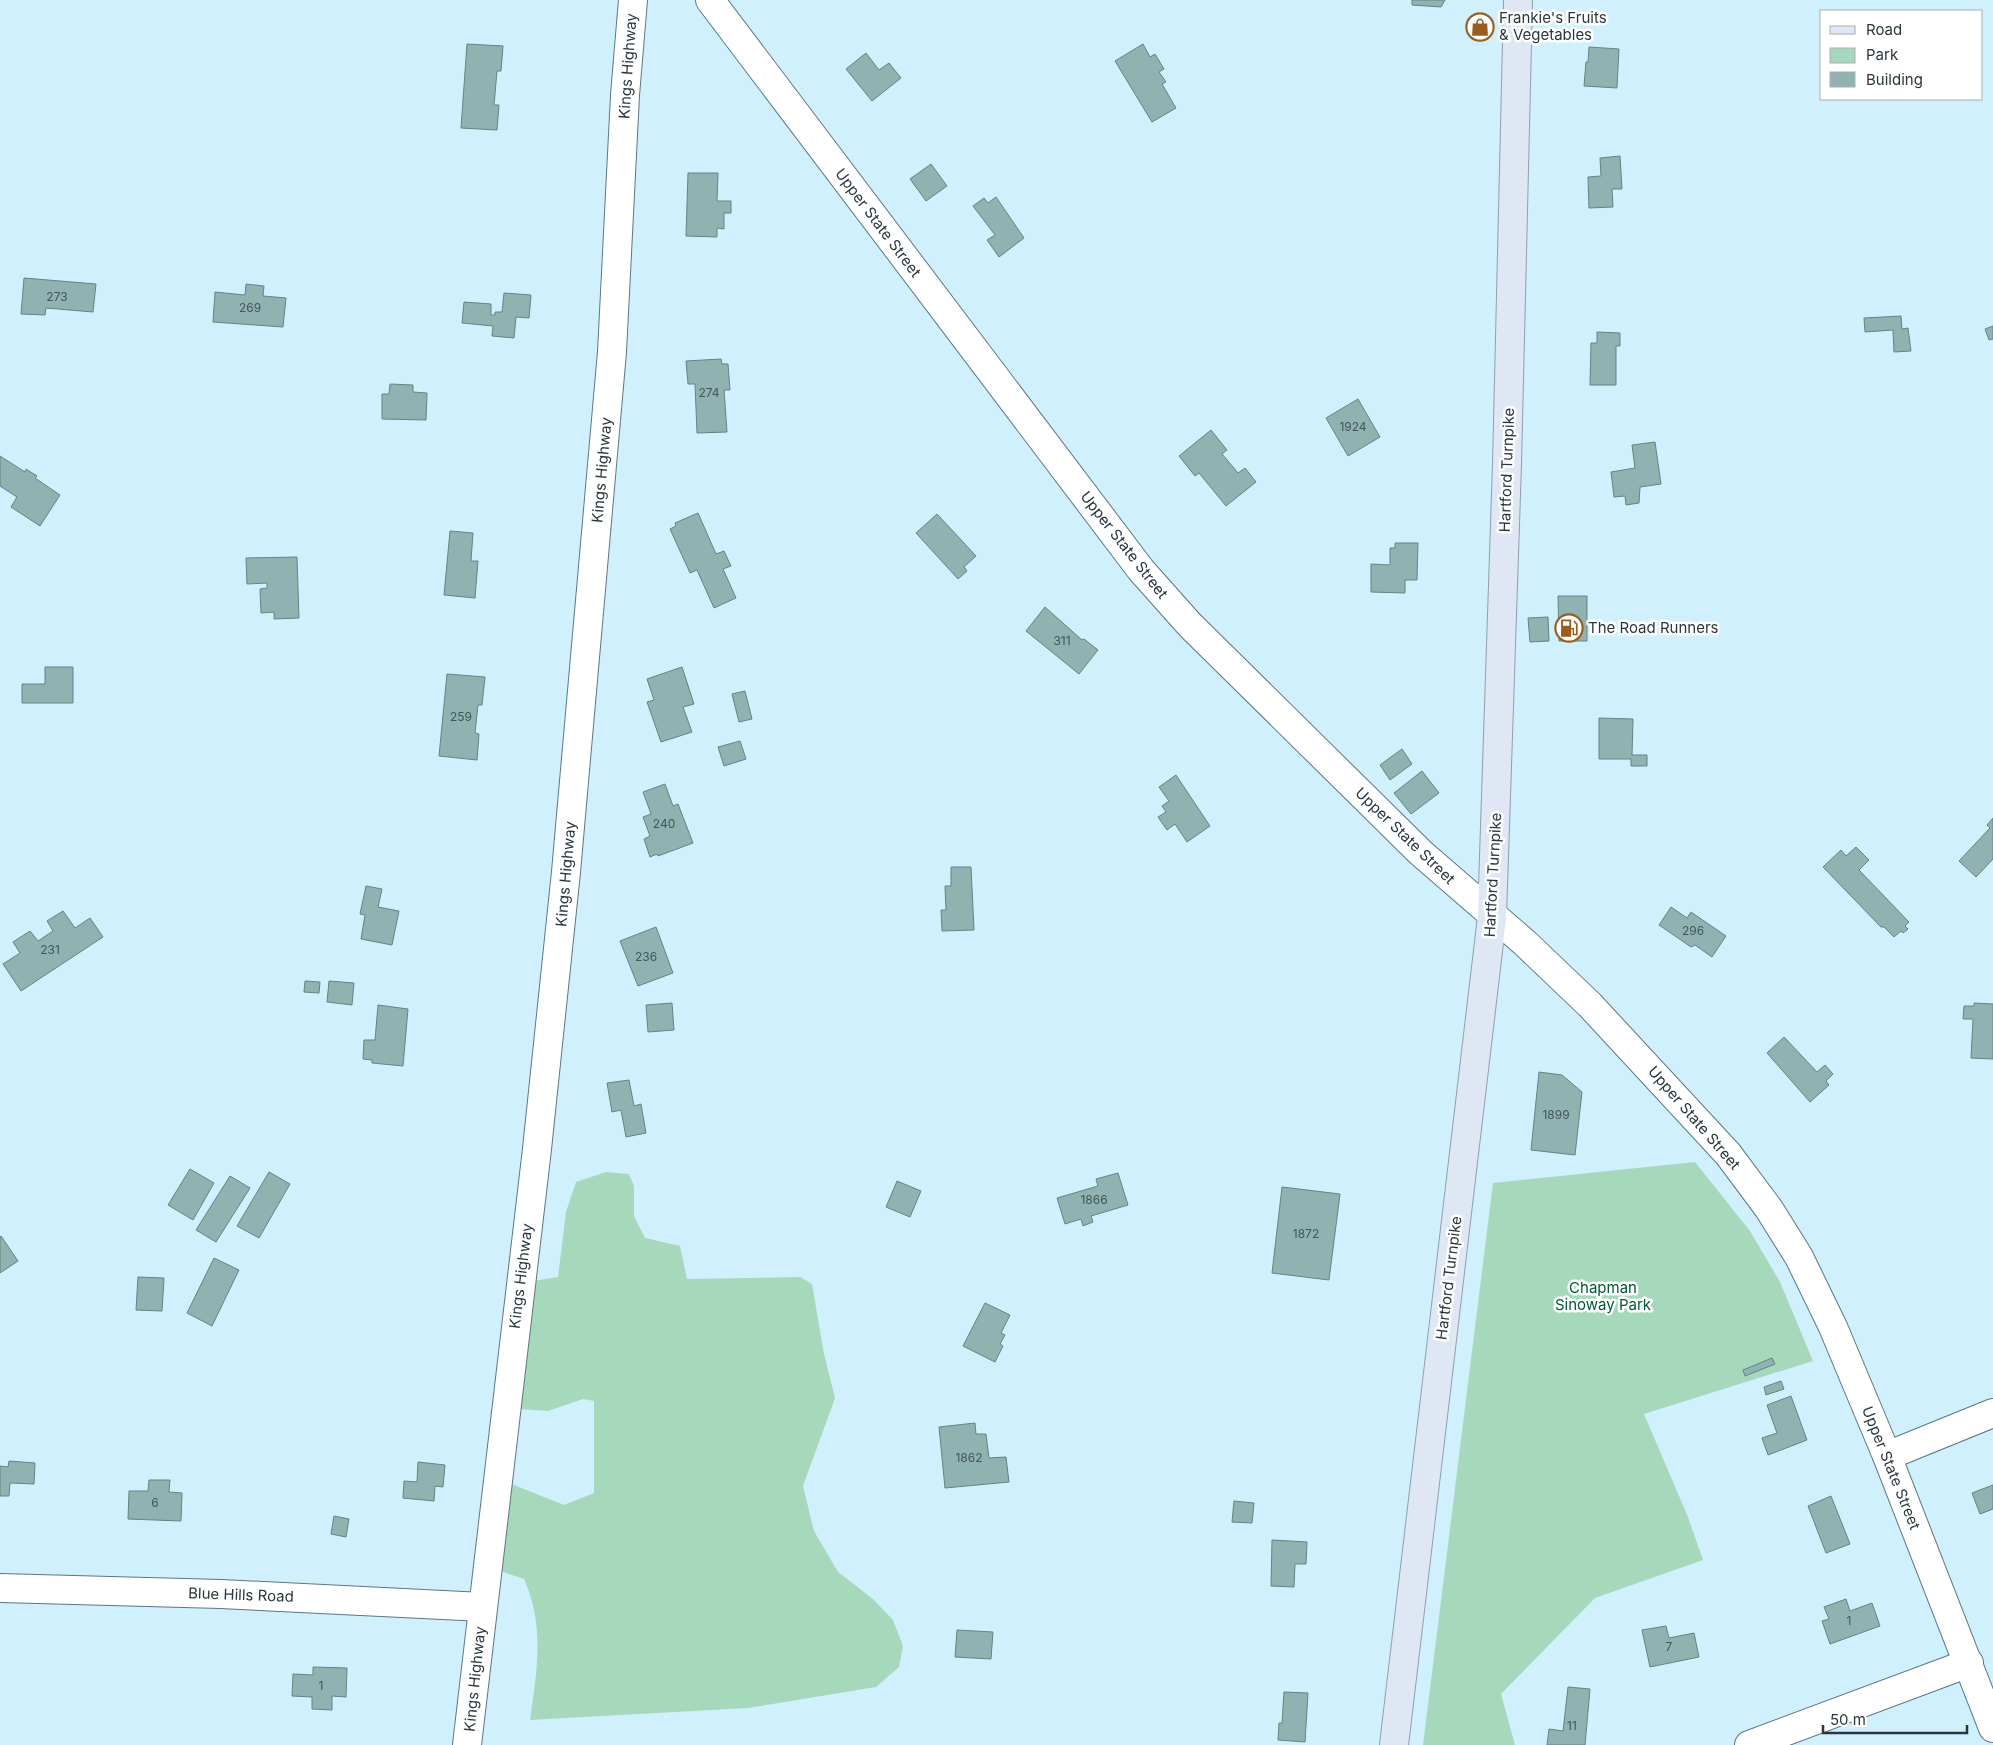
<svg xmlns="http://www.w3.org/2000/svg" width="1993" height="1745" viewBox="0 0 1993 1745" font-family="Inter,sans-serif">
  <rect width="100%" height="100%" fill="#d0f0fd"/>
  <g fill="#a6d9bb">
    <polygon points="1695,1162 1750,1231 1780,1282 1813,1361 1644,1414 1688,1517 1703,1560 1595,1598 1501,1694 1515,1745 1423,1745 1493,1183"/>
    <path d="M606,1172L629,1174L634,1186V1216L645,1238L680,1246L687,1279L800,1277L812,1284L824,1354L835,1398L803,1486L814,1531L838,1572L873,1599L893,1620L903,1646L899,1667L876,1687L748,1708L530,1720C537,1671 545,1626 524,1579L500,1571L509,1483L564,1505L594,1493V1401L583,1399L548,1411L518,1409L533,1281L558,1277L566,1212L576,1182Z"/>
  </g>
  <g fill="#90b3b1" stroke="#628482">
    <polygon points="1412,0 1445,0 1441,7 1412,5"/>
    <polygon points="467,44 503,46 501,71 497,71 494,105 499,105 497,130 461,128"/>
    <polygon points="1143,44 1150,57 1155,54 1164,69 1159,72 1166,82 1162,84 1176,108 1152,122 1115,61"/>
    <polygon points="1589,47 1619,49 1617,88 1584,86 1586,62 1588,62"/>
    <polygon points="866,53 879,70 889,63 901,78 872,101 846,69"/>
    <polygon points="1620,156 1622,189 1612,189 1613,207 1589,208 1588,177 1601,176 1600,158"/>
    <polygon points="931,164 947,186 926,201 910,179"/>
    <polygon points="688,173 718,173 717,201 731,201 731,213 724,213 724,229 717,228 717,237 686,236"/>
    <polygon points="996,197 1024,238 999,257 987,240 995,235 973,206 984,198 988,203"/>
    <polygon points="24,278 96,284 93,312 46,308 45,315 21,314"/>
    <polygon points="246,284 264,286 263,296 286,298 283,327 213,322 215,292 245,295"/>
    <polygon points="504,293 531,295 529,318 516,317 514,338 492,336 493,326 462,323 464,302 491,304 491,315 495,315 495,312 502,312"/>
    <polygon points="1901,316 1902,329 1908,328 1911,351 1894,352 1893,330 1865,332 1864,318"/>
    <polygon points="1993,326 1993,339 1989,340 1985,329"/>
    <polygon points="1597,332 1620,333 1620,346 1616,346 1616,385 1590,385 1591,343 1597,343"/>
    <polygon points="721,359 722,364 728,364 730,390 724,390 727,432 697,433 695,384 688,384 686,361"/>
    <polygon points="390,384 413,385 413,392 427,393 426,420 382,419 382,394 389,394"/>
    <polygon points="1358,399 1380,437 1348,456 1326,418"/>
    <polygon points="1211,430 1227,450 1222,454 1238,473 1245,468 1256,482 1226,506 1199,473 1195,476 1179,456"/>
    <polygon points="1655,442 1661,484 1640,487 1639,503 1626,505 1625,496 1614,497 1611,472 1635,468 1632,445"/>
    <polygon points="0,456 25,472 26,469 37,476 35,478 60,495 40,526 11,507 17,497 0,486"/>
    <polygon points="698,513 716,554 724,551 731,566 723,569 736,598 714,608 697,570 690,573 670,529 676,526 675,523"/>
    <polygon points="937,514 976,556 964,567 967,571 958,579 916,533"/>
    <polygon points="450,531 473,533 471,561 478,561 475,598 444,595"/>
    <polygon points="1395,543 1418,543 1417,580 1405,580 1405,593 1371,592 1371,564 1390,565 1390,548 1395,548"/>
    <polygon points="297,557 299,618 274,619 274,612 261,613 260,589 267,588 267,583 247,584 246,558"/>
    <polygon points="1558,596 1587,596 1587,641 1559,641"/>
    <polygon points="1045,607 1082,640 1084,639 1098,650 1079,674 1026,631"/>
    <polygon points="1548,617 1549,641 1530,642 1528,618"/>
    <polygon points="45,667 73,667 73,703 22,703 22,684 45,684"/>
    <polygon points="682,667 694,704 683,707 692,732 661,742 647,702 654,700 647,679"/>
    <polygon points="447,674 485,677 482,705 478,705 475,733 479,734 477,760 439,756"/>
    <polygon points="745,691 752,719 739,722 732,694"/>
    <polygon points="1599,718 1633,719 1632,755 1647,755 1647,766 1631,766 1631,759 1599,759"/>
    <polygon points="740,741 746,759 724,766 718,747"/>
    <polygon points="1402,749 1412,764 1390,780 1380,765"/>
    <polygon points="1422,771 1439,793 1411,814 1394,793"/>
    <polygon points="1176,775 1210,826 1187,842 1175,824 1167,830 1158,817 1166,812 1162,806 1169,801 1159,787"/>
    <polygon points="665,784 673,806 678,804 693,843 658,856 657,854 650,857 644,839 650,836 643,817 651,814 643,792"/>
    <polygon points="1993,818 1993,859 1976,877 1959,861 1990,828 1987,825"/>
    <polygon points="1856,847 1869,860 1859,870 1909,922 1905,926 1908,929 1903,933 1901,931 1894,937 1884,927 1881,927 1823,867 1841,850 1846,856"/>
    <polygon points="951,867 971,867 974,930 942,931 941,910 946,910 945,886 951,886"/>
    <polygon points="366,886 382,889 378,907 399,911 392,945 361,939 365,915 360,914"/>
    <polygon points="1671,907 1687,918 1691,912 1726,936 1712,957 1695,945 1691,947 1659,925"/>
    <polygon points="63,911 75,928 90,918 103,937 21,991 3,964 20,953 13,942 30,931 38,941 53,931 47,921"/>
    <polygon points="656,927 673,973 638,986 620,941"/>
    <polygon points="305,981 320,982 319,993 304,992"/>
    <polygon points="329,981 354,983 352,1005 327,1002"/>
    <polygon points="672,1003 674,1030 648,1032 646,1005"/>
    <polygon points="1974,1003 1993,1004 1993,1059 1971,1058 1973,1019 1963,1019 1964,1006 1974,1006"/>
    <polygon points="378,1005 408,1009 403,1066 372,1063 372,1060 363,1059 364,1040 375,1040"/>
    <polygon points="1784,1037 1817,1072 1825,1065 1833,1074 1826,1081 1829,1085 1810,1102 1767,1053"/>
    <polygon points="1539,1072 1562,1075 1582,1092 1575,1155 1531,1150"/>
    <polygon points="629,1080 634,1106 641,1104 646,1133 626,1137 621,1110 612,1112 607,1083"/>
    <polygon points="190,1169 214,1183 193,1220 168,1205"/>
    <polygon points="269,1172 290,1184 259,1238 237,1226"/>
    <polygon points="1118,1173 1128,1205 1091,1216 1093,1222 1083,1226 1081,1219 1065,1224 1057,1198 1098,1186 1096,1179"/>
    <polygon points="230,1176 250,1188 216,1242 196,1230"/>
    <polygon points="897,1181 921,1191 910,1217 886,1207"/>
    <polygon points="1282,1187 1340,1194 1329,1280 1272,1273"/>
    <polygon points="1,1236 18,1261 0,1273 0,1237"/>
    <polygon points="214,1258 239,1270 212,1326 187,1313"/>
    <polygon points="138,1277 164,1278 162,1311 136,1310"/>
    <polygon points="985,1303 1010,1315 1001,1333 1005,1335 1000,1344 1003,1346 995,1362 963,1346"/>
    <polygon points="1772,1358 1775,1364 1745,1376 1743,1370"/>
    <polygon points="1781,1381 1784,1389 1766,1395 1764,1387"/>
    <polygon points="1791,1396 1807,1440 1768,1455 1762,1438 1777,1433 1767,1405"/>
    <polygon points="975,1423 976,1434 986,1434 989,1458 1006,1457 1009,1482 945,1488 939,1427"/>
    <polygon points="9,1461 35,1463 34,1484 10,1483 9,1496 0,1496 0,1466 8,1467"/>
    <polygon points="418,1462 445,1465 443,1487 435,1486 434,1501 403,1498 404,1481 417,1482"/>
    <polygon points="149,1480 170,1480 169,1492 182,1493 181,1521 128,1519 129,1491 148,1491"/>
    <polygon points="1993,1485 1993,1509 1980,1514 1972,1493"/>
    <polygon points="1831,1496 1850,1544 1826,1553 1808,1506"/>
    <polygon points="1234,1501 1254,1503 1252,1523 1232,1522"/>
    <polygon points="334,1516 349,1519 346,1537 331,1534"/>
    <polygon points="1272,1540 1307,1542 1306,1564 1295,1564 1294,1587 1271,1586"/>
    <polygon points="1846,1599 1850,1611 1872,1603 1880,1626 1830,1644 1822,1621 1829,1619 1824,1607"/>
    <polygon points="1666,1626 1669,1638 1694,1633 1699,1657 1650,1667 1642,1630"/>
    <polygon points="957,1630 993,1632 991,1659 955,1657"/>
    <polygon points="313,1667 347,1668 346,1697 332,1696 332,1710 312,1709 312,1697 292,1696 293,1674 313,1675"/>
    <polygon points="1568,1687 1590,1689 1585,1745 1547,1745 1549,1729 1563,1731"/>
    <polygon points="1284,1692 1308,1693 1305,1742 1278,1740 1279,1723 1282,1723"/>
  </g>
  <g fill="none" stroke-linecap="round" stroke-linejoin="round">
    <g stroke="#5a7783" stroke-width="30">
      <g id="minor">
        <polyline points="710,0 1141,570 1190,625 1421,853 1525,943 1590,1005 1728,1154 1769,1209 1799,1257 1833,1327 1887,1456 1993,1728"/>
        <polyline points="1887,1456 1993,1413"/>
        <polyline points="0,1588 221,1594 483,1607"/>
        <polyline points="467,1745 537,1149 566,872 612,352 625,95 633,0"/>
        <polyline points="1749,1745 1969,1663"/>
      </g>
    </g>
    <g stroke="#909fad" stroke-width="30">
      <polyline id="major" points="1394,1745 1492,917 1507,464 1518,0"/>
    </g>
    <use href="#minor" stroke="#fff" stroke-width="28"/>
    <use href="#major" stroke="#dee7f3" stroke-width="28"/>
  </g>
  <defs>
    <g id="shop-ring" transform="scale(1.4375)"><circle r="9.5" fill="#fff" stroke="#995d1f" stroke-width="1.5"/><path d="M-5-2.5h2.3a2.7 3.5 0 0 1 5.4 0H5L5.5 6h-11ZM-1.5-2.5h3a1.5 2.3 0 0 0-3 0Z" fill="#995d1f"/></g>
    <g id="fuel-ring" transform="scale(1.4375)"><circle r="9.5" fill="#fff" stroke="#995d1f" stroke-width="1.5"/><path d="M-5.5-6h7V0h2V4h1.3V-2.5L3-4.5l.8-.8L6-3V5H2.5V1h-1V6h-7ZM-4.2-4.7v3.2H.2V-4.7Z" fill="#995d1f"/></g>
  </defs>
  <g fill-rule="evenodd">
    <use href="#shop-ring" x="1480" y="27"/>
    <use href="#fuel-ring" x="1569" y="628"/>
  </g>
  <g text-anchor="middle" stroke-width="5" stroke-linejoin="round" paint-order="stroke">
    <g font-size="12" fill="#435558">
      <text x="57" y="301">273</text>
      <text x="250" y="312">269</text>
      <text x="709" y="397">274</text>
      <text x="1353" y="431">1924</text>
      <text x="1062" y="645">311</text>
      <text x="461" y="721">259</text>
      <text x="664" y="828">240</text>
      <text x="1693" y="935">296</text>
      <text x="50" y="954">231</text>
      <text x="646" y="961">236</text>
      <text x="1556" y="1119">1899</text>
      <text x="1094" y="1204">1866</text>
      <text x="1306" y="1238">1872</text>
      <text x="969" y="1462">1862</text>
      <text x="155" y="1507">6</text>
      <text x="1849" y="1625">1</text>
      <text x="1669" y="1651">7</text>
      <text x="321" y="1690">1</text>
      <text x="1572" y="1730">11</text>
    </g>
    <g font-size="15" fill="#29363b" stroke="#fff" text-anchor="start">
      <text x="1499" y="23">Frankie's Fruits<tspan x="1499" dy="17">&amp; Vegetables</tspan></text>
      <text x="1588" y="633">The Road Runners</text>
    </g>
    <g font-size="15" fill="#29363b" stroke="#fff">
      <text transform="translate(628 66) rotate(-86)" y="5">Kings Highway</text>
      <text transform="translate(878 223) rotate(53)" y="5">Upper State Street</text>
      <text transform="translate(602 470) rotate(-85)" y="5">Kings Highway</text>
      <text transform="translate(1507 470) rotate(-88)" y="5">Hartford Turnpike</text>
      <text transform="translate(1124 545) rotate(52)" y="5">Upper State Street</text>
      <text transform="translate(1405 836) rotate(44)" y="5">Upper State Street</text>
      <text transform="translate(566 874) rotate(-85)" y="5">Kings Highway</text>
      <text transform="translate(1493 875) rotate(-87)" y="5">Hartford Turnpike</text>
      <text transform="translate(1694 1118) rotate(49)" y="5">Upper State Street</text>
      <text transform="translate(521 1276) rotate(-83)" y="5">Kings Highway</text>
      <text transform="translate(1449 1278) rotate(-83)" y="5">Hartford Turnpike</text>
      <text transform="translate(1891 1468) rotate(68)" y="5">Upper State Street</text>
      <text transform="translate(241 1595) rotate(2)" y="5">Blue Hills Road</text>
      <text transform="translate(475 1679) rotate(-84)" y="5">Kings Highway</text>
    </g>
    <g font-size="15" fill="#005836" stroke="#fff">
      <text x="1603" y="1293">Chapman<tspan x="1603" dy="17">Sinoway Park</tspan></text>
    </g>
  </g>
  <rect x="1820" y="10" width="162" height="90" fill="#ffffff" stroke="#a9afb1"/>
  <rect x="1830" y="26" width="25" height="8" fill="#dee7f3" stroke="#a9afb1"/>
  <text x="1866" y="35" font-size="15" fill="#29363b">Road</text>
  <rect x="1830" y="48" width="25" height="15" fill="#a6d9bb" stroke="#a9afb1"/>
  <text x="1866" y="60" font-size="15" fill="#29363b">Park</text>
  <rect x="1830" y="72" width="25" height="15" fill="#90b3b1" stroke="#a9afb1"/>
  <text x="1866" y="85" font-size="15" fill="#29363b">Building</text>
  <path d="M1823 1725v8h144v-8" fill="none" stroke="#29363b" stroke-width="2.5"/>
  <text x="1830" y="1725" font-size="15" fill="#29363b" stroke="#ffffff" stroke-width="4" paint-order="stroke">50 m</text>
</svg>
